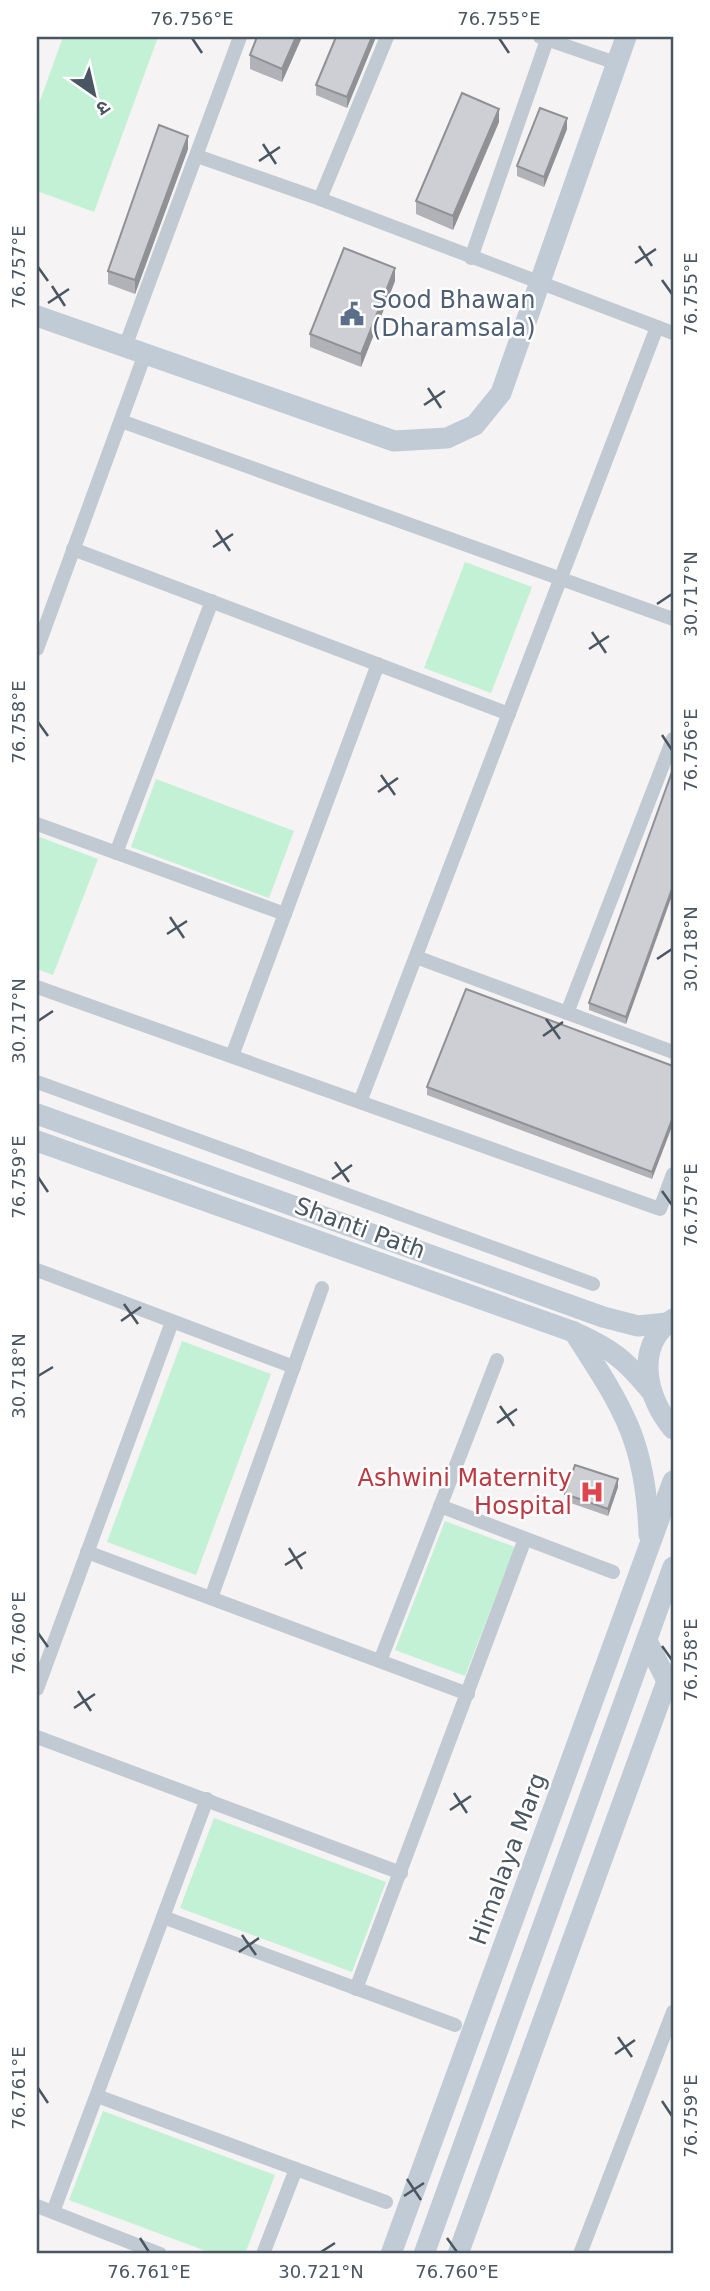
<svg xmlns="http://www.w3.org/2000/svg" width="710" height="2291" viewBox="0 0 710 2291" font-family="'DejaVu Sans','Noto Sans Devanagari',sans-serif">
  <rect width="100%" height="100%" fill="#f5f3f3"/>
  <g fill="#c3f1d5">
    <polygon points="63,37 158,37 94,212 37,191 37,109"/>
    <polygon points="465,562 532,587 491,693 424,668"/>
    <polygon points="156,779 294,831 269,898 131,847"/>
    <polygon points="37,836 98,859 53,975 37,969"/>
    <polygon points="182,1341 271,1374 196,1575 107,1542"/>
    <polygon points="445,1521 515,1547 465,1676 395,1650"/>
    <polygon points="214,1818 386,1882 352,1972 180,1908"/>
    <polygon points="103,2111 275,2175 245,2254 214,2254 69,2200"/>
  </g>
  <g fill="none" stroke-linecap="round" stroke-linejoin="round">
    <g stroke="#c1cad2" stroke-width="14">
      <polyline points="540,37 616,63"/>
      <polyline points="197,156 320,199 673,333"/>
      <polyline points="320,199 387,37"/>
      <polyline points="471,258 547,40"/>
      <polyline points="125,347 240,37"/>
      <polyline points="121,421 673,619"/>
      <polyline points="73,549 509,714"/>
      <polyline points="37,649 145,354"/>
      <polyline points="37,824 285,914"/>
      <polyline points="116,853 212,601"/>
      <polyline points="416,957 673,1052"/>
      <polyline points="37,987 660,1209 673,1174"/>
      <polyline points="567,1013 673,739"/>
      <polyline points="232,1056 378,664"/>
      <polyline points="37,1082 593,1284"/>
      <polyline points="360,1102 657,327"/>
      <polyline points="37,1270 294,1367"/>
      <polyline points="440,1506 613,1572"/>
      <polyline points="87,1552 468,1694"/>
      <polyline points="211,1598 322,1288"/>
      <polyline points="380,1661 497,1360"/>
      <polyline points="37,1689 172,1322"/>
      <polyline points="37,1737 401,1873"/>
      <polyline points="163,1917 455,2025"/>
      <polyline points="356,1989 525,1539"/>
      <polyline points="97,2096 386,2202"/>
      <polyline points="37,2206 160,2254"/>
      <polyline points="53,2212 207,1799"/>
      <polyline points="263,2254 296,2169"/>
      <polyline points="580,2254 673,2012"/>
    </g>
    <g stroke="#c1cbd6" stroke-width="21">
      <polyline points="37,316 394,441 447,438 475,425 501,393 626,37"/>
      <polyline points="37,1114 603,1317 638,1326 667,1323"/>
      <path d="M37,1141L574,1332C610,1348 625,1359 650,1390"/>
      <path d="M673,1319C633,1347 647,1398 673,1429"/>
      <path d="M574,1332C623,1408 646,1441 649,1535"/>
      <polyline points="391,2254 673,1481"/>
      <polyline points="424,2254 673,1567"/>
      <polyline points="458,2254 667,1681 647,1641"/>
    </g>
  </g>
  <g fill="#b0b2b7">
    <polygon points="257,37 302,37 282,82 250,69 250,55"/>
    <polygon points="376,37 347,108 316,95 316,85"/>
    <polygon points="499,122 453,230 416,214 416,201"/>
    <polygon points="567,129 544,187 517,176 517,166"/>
    <polygon points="188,149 135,294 108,284 108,271"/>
    <polygon points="395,281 361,367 310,347 310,334"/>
    <polygon points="673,769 626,1024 589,1010 589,1003"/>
    <polygon points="673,1066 652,1179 427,1095 427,1087"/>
    <polygon points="618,1487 608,1516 565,1501 565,1494"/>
  </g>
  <g fill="#909195">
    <polygon points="296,37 302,37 282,82 282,69"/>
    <polygon points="372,37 376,37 347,108 347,97"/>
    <polygon points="499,109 499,122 453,230 453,216"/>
    <polygon points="567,118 567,129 544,187 544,177"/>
    <polygon points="188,136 188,149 135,294 135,280"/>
    <polygon points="395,268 395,281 361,367 361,354"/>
    <polygon points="673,886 673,893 626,1024 626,1017"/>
    <polygon points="673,1117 673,1124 652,1179 652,1172"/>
    <polygon points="618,1479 618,1487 608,1516 608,1509"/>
  </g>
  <g fill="#cdcfd5" stroke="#909195" stroke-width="2">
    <polygon points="257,37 296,37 282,69 250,55"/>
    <polygon points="336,37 372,37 347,97 316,85"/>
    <polygon points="462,93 499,109 453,216 416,201"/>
    <polygon points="540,108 567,118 544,177 517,166"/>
    <polygon points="159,125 188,136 135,280 108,271"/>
    <polygon points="344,248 395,268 361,354 310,334"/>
    <polygon points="673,769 673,886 626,1017 589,1003"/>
    <polygon points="466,989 673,1066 673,1117 652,1172 427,1087"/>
    <polygon points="575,1465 618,1479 608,1509 565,1494"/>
  </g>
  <path fill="none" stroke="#4a5661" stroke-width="2.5" d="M192,38L202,53M499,38L509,53M263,144L276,164M259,161L280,147M639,246L652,266M635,263L656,249M38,267L48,281M662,280L672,294M52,286L65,306M48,303L69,289M428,388L441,408M424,405L445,391M216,530L230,551M213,547L233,534M657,604L672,594M592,632L606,653M589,649L609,636M38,722L48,736M662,735L672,750M381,775L395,795M378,792L398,778M170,917L184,938M167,934L187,921M657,959L672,949M546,1019L560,1039M38,1021L53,1011M543,1036L563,1022M335,1162L349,1182M38,1177L48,1192M332,1179L352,1165M662,1191L672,1205M124,1304L138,1324M121,1321L141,1307M38,1376L53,1367M500,1406L514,1426M497,1423L517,1409M289,1548L302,1569M285,1565L306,1552M38,1633L48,1647M662,1646L672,1660M78,1691L91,1711M74,1708L95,1694M454,1793L467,1813M450,1810L471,1796M242,1935L256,1955M239,1952L259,1938M618,2037L632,2057M615,2054L635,2040M38,2088L48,2103M662,2101L672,2116M407,2179L421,2200M404,2196L424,2183M140,2238L149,2252M447,2238L457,2252M321,2252L335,2243"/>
  <defs>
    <g id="civic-bare" transform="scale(1.89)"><path d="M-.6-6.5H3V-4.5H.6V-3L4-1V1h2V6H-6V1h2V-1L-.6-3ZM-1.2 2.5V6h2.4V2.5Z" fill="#5c6f8a" stroke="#fff" stroke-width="2.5" paint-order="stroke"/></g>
    <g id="hospital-bare" transform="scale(1.89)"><path d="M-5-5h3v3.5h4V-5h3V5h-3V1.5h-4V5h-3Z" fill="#e0444e" stroke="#fff" stroke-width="2.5" paint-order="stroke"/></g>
  </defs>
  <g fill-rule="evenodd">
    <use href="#civic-bare" x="352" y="314"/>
    <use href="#hospital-bare" x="592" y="1492"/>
  </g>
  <g text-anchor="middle" stroke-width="5" stroke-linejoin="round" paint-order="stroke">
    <g font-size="24" fill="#4e5e75" stroke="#fff" text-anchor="start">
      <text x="372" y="308">Sood Bhawan<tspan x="372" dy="28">(Dharamsala)</tspan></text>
    </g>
    <g font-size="24" fill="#4a5661" stroke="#fff">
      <text transform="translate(360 1228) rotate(20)" y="8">Shanti Path</text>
      <text transform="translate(508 1859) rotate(-70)" y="8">Himalaya Marg</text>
    </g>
    <g font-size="24" fill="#be3a42" stroke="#fff" text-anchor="end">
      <text x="572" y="1486">Ashwini Maternity<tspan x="572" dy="28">Hospital</tspan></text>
    </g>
  </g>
  <rect width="710" height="2291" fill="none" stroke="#ffffff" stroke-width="77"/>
  <g transform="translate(94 94) rotate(146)" stroke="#ffffff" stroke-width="5" paint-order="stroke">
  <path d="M0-5L12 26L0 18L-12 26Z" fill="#4a5661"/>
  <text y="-10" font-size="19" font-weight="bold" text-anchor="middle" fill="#4a5661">उ</text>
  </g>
  <rect x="38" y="38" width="634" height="2214" fill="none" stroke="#4a5661" stroke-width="2.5"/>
  <g font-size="18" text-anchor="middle" fill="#4a5661">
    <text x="192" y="25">76.756°E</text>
    <text x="499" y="25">76.755°E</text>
    <text transform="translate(19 267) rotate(-90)" y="6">76.757°E</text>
    <text transform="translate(691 294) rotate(-90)" y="6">76.755°E</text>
    <text transform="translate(691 594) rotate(-90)" y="6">30.717°N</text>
    <text transform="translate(19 722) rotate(-90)" y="6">76.758°E</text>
    <text transform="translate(691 750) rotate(-90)" y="6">76.756°E</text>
    <text transform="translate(691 949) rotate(-90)" y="6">30.718°N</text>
    <text transform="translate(19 1021) rotate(-90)" y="6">30.717°N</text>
    <text transform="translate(19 1177) rotate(-90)" y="6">76.759°E</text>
    <text transform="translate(691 1205) rotate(-90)" y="6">76.757°E</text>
    <text transform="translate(19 1376) rotate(-90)" y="6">30.718°N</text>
    <text transform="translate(19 1633) rotate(-90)" y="6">76.760°E</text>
    <text transform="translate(691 1660) rotate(-90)" y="6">76.758°E</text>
    <text transform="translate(19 2088) rotate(-90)" y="6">76.761°E</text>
    <text transform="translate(691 2116) rotate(-90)" y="6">76.759°E</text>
    <text x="149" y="2278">76.761°E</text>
    <text x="321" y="2278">30.721°N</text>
    <text x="457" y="2278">76.760°E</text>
  </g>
</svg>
